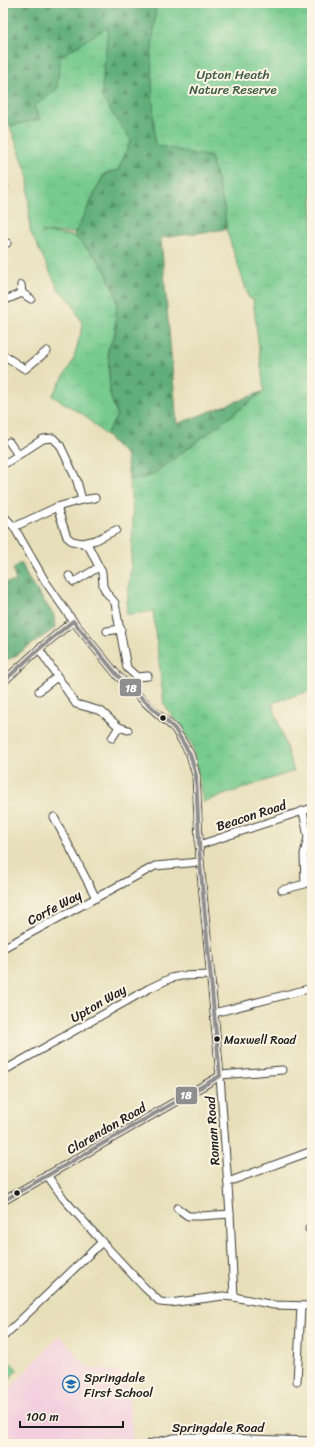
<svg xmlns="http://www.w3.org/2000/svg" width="315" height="1447" viewBox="0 0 315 1447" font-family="Sriracha,sans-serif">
  <defs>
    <pattern id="grass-tufts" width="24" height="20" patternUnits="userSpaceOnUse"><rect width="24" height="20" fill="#77cb8f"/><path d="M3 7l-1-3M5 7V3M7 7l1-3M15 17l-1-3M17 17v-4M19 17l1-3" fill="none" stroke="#66ae7b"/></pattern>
    <pattern id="forest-firs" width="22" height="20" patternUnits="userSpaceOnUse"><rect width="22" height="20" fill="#61af7a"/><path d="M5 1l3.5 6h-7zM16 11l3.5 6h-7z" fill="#4f8e63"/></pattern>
    <pattern id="park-dots" width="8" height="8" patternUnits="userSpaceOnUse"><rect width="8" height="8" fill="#77cb8f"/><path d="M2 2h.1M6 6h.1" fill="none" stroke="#66ae7b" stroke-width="1.8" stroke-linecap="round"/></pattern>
  </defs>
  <rect width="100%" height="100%" fill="#fcf5e5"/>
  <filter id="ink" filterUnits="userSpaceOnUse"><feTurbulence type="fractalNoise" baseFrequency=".025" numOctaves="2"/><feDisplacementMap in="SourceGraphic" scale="8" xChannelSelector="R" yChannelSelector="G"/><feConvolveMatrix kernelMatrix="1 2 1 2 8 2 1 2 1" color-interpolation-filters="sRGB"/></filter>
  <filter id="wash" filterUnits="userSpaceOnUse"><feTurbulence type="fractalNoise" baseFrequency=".012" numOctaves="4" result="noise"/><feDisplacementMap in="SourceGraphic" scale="16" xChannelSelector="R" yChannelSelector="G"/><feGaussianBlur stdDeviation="0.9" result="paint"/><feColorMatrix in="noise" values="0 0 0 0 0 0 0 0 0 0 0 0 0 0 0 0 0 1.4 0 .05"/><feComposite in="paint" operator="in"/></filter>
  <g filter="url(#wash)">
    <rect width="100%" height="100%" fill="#e7dfb9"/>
    <polygon fill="#f3cfde" points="60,1335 86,1367 127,1373 133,1444 18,1444 3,1426 3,1396"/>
    <polygon fill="url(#grass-tufts)" stroke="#4a7456" points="3,3 312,3 312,690 272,703 294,771 203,802 192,744 164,704 153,611 126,615 131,564 133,514 129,480 151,476 264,391 253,299 249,298 226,229 225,210 132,140 118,170 104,174 75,233 41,232 74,236 96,257 105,270 117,298 115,335 108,349 110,394 117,416 105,435 84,415 52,396 73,361 83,325 71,301 59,290 30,231 28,176 10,126 40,119 3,49"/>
    <g fill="url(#forest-firs)" stroke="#3e664b">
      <polygon points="3,3 150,3 156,11 151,57 155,145 211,157 225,210 226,229 161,238 177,424 264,391 151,476 129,480 126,455 105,435 117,416 110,394 108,349 115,335 117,298 105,270 96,257 74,236 104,174 118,170 131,140 101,97 108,27 61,56 57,89 34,107 40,119 10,126 3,121"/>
      <polygon points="18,564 22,564 28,578 54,615 55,628 14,657 3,661 3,582 16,582 13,570"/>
    </g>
    <polygon fill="url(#park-dots)" stroke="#4a7456" points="3,1356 17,1369 3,1388"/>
  </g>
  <g filter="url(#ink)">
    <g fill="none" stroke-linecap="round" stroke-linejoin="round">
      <g stroke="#3a3934" stroke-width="9">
        <g id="minor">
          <polyline points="3,187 4,187"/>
          <polyline points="3,243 7,243"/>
          <polyline points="21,285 22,293 31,299"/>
          <polyline points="3,301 22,293"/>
          <polyline points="3,355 25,369 47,351"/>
          <polyline points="9,442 18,455"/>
          <polyline points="6,463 43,439 53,438 60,445 77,481 82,500 57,507 14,527"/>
          <polyline points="82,500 95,498"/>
          <polyline points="57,507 67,537 72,541 82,543 89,547 99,567 102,572 103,586 106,592 115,603 127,668 137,677 148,676"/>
          <polyline points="3,515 14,527 45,581 73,621 118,676 149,706 175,729 190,754 196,775 200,862 220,1076 230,1214 234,1297"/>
          <polyline points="83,543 96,540 116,530"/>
          <polyline points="69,576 74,582 99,567"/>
          <polyline points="107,631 121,629"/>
          <polyline points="39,649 76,704 101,711 119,727 128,730"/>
          <polyline points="3,682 39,649 73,621"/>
          <polyline points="39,691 57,677"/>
          <polyline points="112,738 119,727"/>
          <polyline points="54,817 96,898"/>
          <polyline points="199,845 312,808"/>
          <polyline points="282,890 305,884 304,854 308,837 303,811"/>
          <polyline points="3,948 155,866 200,862"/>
          <polyline points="214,1013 312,988"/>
          <polyline points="3,1071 148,989 171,978 181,976 211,975"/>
          <polyline points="220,1075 282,1070"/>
          <polyline points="47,1175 64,1199 102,1242 144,1287 160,1302 170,1303 223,1296 234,1297 274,1305 312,1306"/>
          <polyline points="228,1182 312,1151"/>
          <polyline points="3,1201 220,1076"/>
          <polyline points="177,1208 188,1216 201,1216 230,1214"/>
          <polyline points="309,1229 312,1228"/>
          <polyline points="3,1337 102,1242"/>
          <polyline points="297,1381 301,1307"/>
          <polyline points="149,1444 174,1438 189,1437 312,1441"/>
        </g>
      </g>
      <use href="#minor" stroke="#fff" stroke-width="7"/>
      <g stroke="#fcf5e5" stroke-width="7">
        <polyline id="bus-1" points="3,682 39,649 73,621 118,676 175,729 190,754 196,775 200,862 220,1076 3,1201"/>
      </g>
      <use href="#bus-1" stroke="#908f8f" stroke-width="4"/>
    </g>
  </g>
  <defs>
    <g id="school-ring" transform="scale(0.9)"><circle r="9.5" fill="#fcf5e5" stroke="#1f6fb2" stroke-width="1.5"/><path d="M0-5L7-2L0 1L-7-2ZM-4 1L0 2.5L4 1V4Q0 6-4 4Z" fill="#1f6fb2"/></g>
  </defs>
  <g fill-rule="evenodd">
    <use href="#school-ring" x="71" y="1384"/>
  </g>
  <g fill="#1c1c1c" stroke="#fcf5e5" stroke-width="1.5">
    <circle cx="163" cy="718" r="3.5"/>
    <circle cx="217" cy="1039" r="3.5"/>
    <circle cx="17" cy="1193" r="3.5"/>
  </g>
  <g text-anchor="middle" stroke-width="4" stroke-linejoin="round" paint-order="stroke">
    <g font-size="12" fill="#1c1c1c" stroke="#fcf5e5" text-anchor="start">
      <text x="224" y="1044">Maxwell Road</text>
    </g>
    <g font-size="13" fill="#3c5944" stroke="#fcf5e5">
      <text x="233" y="79">Upton Heath<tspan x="233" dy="15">Nature Reserve</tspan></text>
    </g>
    <g font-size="13" fill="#1c1c1c" stroke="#fcf5e5">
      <text transform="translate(251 815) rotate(-18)" y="5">Beacon Road</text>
      <text transform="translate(54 907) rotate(-28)" y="5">Corfe Way</text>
      <text transform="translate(98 1003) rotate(-30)" y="5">Upton Way</text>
      <text transform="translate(106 1128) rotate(-30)" y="5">Clarendon Road</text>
      <text transform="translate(212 1131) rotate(-94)" y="5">Roman Road</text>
      <text x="218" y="1432">Springdale Road</text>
    </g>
    <g font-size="13" fill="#1c1c1c" stroke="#fcf5e5" text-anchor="start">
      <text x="84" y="1382">Springdale<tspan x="84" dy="15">First School</tspan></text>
    </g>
  </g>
  <g stroke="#fcf5e5" stroke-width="1.5">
    <rect x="119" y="678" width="23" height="19" rx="4" fill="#908f8f"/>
    <rect x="175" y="1086" width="23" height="19" rx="4" fill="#908f8f"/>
  </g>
  <g font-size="11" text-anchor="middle" font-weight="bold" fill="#fff">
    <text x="131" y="692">18</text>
    <text x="186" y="1099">18</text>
  </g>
  <rect width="315" height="1447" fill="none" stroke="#fcf5e5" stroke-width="16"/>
  <path d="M20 1421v6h103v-6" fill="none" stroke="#1c1c1c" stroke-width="2"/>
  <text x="26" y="1421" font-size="12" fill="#1c1c1c" stroke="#fcf5e5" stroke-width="3" paint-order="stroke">100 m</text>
</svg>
